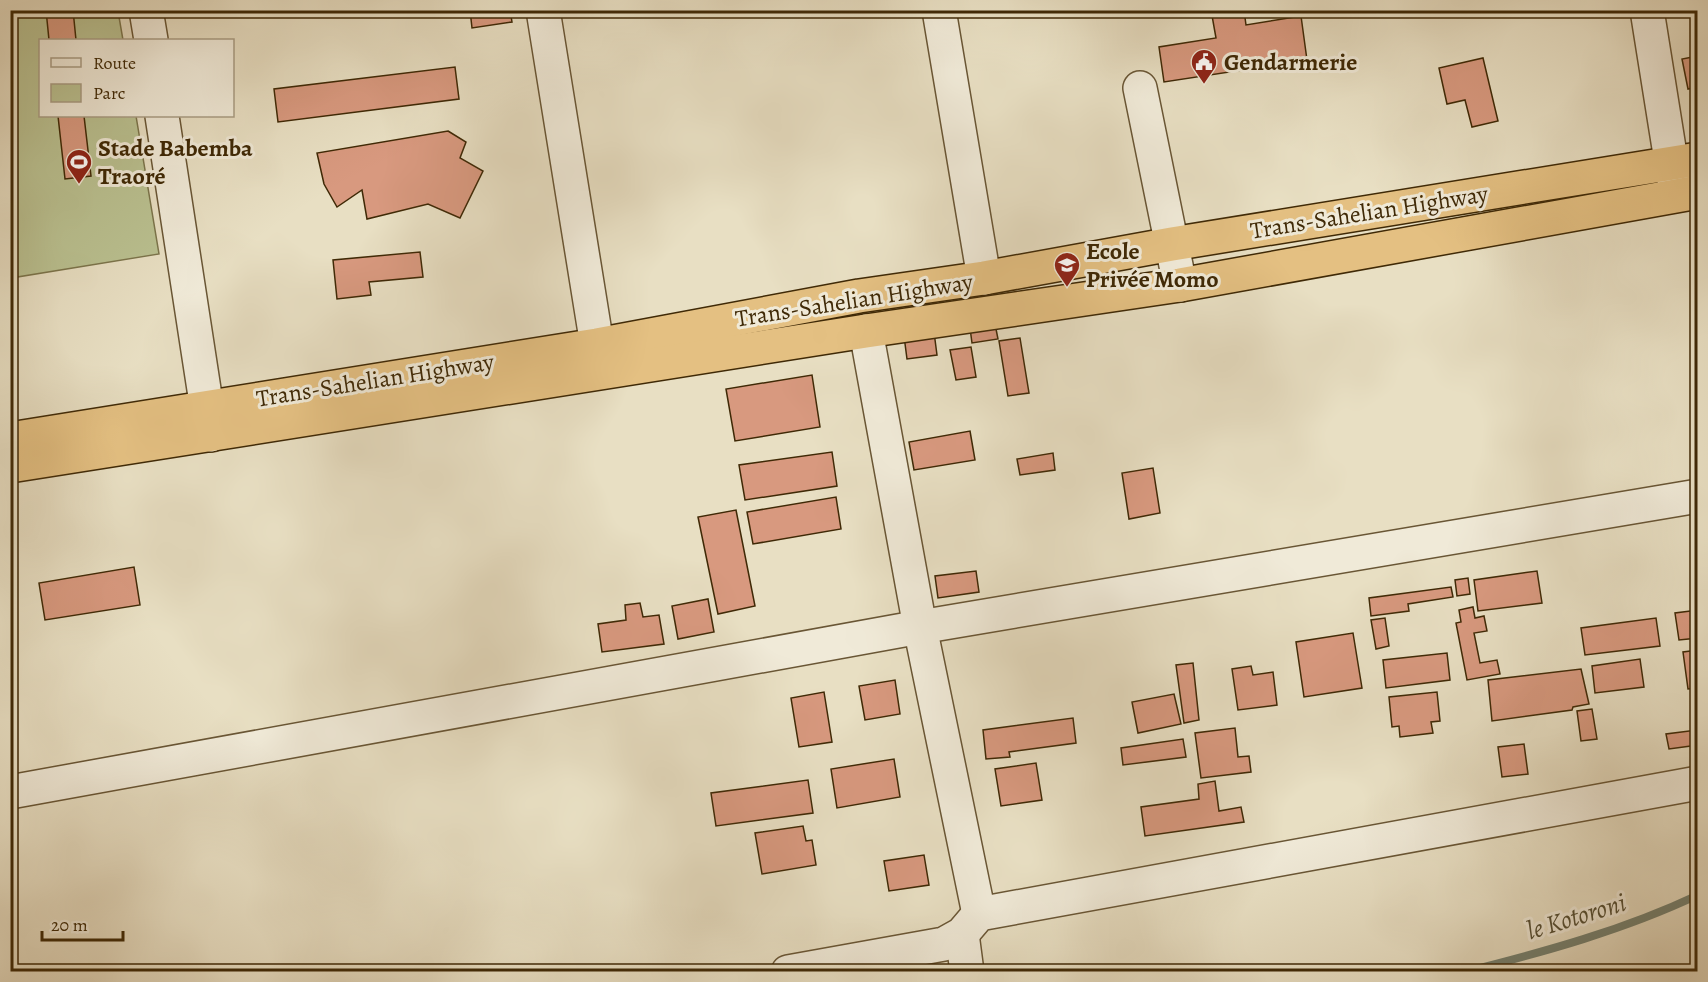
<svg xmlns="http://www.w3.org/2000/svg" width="1708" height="982" viewBox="0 0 1708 982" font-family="Alegreya,serif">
  <rect width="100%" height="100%" fill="#e8dfc3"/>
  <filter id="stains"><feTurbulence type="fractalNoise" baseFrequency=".00333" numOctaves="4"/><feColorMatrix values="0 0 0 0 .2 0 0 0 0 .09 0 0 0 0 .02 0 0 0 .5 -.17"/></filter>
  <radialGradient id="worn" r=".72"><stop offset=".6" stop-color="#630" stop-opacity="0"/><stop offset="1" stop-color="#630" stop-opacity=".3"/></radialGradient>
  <polygon fill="#bac191" stroke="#7c754c" stroke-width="1.5" points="11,11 118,11 123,40 40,40 40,116 136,116 159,254 11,278"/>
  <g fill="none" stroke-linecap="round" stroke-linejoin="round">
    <path stroke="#748171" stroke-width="8" d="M1464,972C1544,952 1624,930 1698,895"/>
  </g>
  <g fill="#d8997f" stroke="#3f2906" stroke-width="1.5">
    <polygon points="46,10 73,10 76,40 49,40"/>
    <polygon points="470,10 510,10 512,22 472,28"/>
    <polygon points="1211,10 1244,10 1246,25 1301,16 1307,60 1164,82 1159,47 1216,38"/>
    <polygon points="1698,56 1698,87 1688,89 1682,59"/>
    <polygon points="1483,58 1498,121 1472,127 1465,100 1447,104 1439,68"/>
    <polygon points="455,67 459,99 278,122 274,89"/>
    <polygon points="58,116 84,116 91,176 65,179"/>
    <polygon points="448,131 466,142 460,158 483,171 460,218 428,204 367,219 362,190 337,207 324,184 317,153"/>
    <polygon points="420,252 423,277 369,282 371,295 337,299 333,260"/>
    <polygon points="995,324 998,339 972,343 970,328"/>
    <polygon points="934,332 937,355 907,359 904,336"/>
    <polygon points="1020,338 1029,393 1008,396 999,341"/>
    <polygon points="971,347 976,377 956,380 950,350"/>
    <polygon points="812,375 820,427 735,441 726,389"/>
    <polygon points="970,431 975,460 914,470 909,442"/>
    <polygon points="832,452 837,486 745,500 739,465"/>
    <polygon points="1053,453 1055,470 1020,475 1017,459"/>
    <polygon points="1153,468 1160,513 1129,519 1122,473"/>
    <polygon points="836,497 841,529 753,544 747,512"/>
    <polygon points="736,510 755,606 718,614 698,517"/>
    <polygon points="134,567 140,605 45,620 39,583"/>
    <polygon points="976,571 979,592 938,598 935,576"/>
    <polygon points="1537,571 1542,603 1478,611 1474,580"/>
    <polygon points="1468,578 1470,594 1457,596 1455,580"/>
    <polygon points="1451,587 1453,597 1408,604 1409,611 1371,616 1369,598"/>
    <polygon points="708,599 714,632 678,639 672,606"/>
    <polygon points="640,603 643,617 659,615 664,644 602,652 598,624 626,620 625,605"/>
    <polygon points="1473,607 1475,618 1484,616 1487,631 1474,633 1480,663 1497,660 1500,674 1467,680 1456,623 1461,622 1459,610"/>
    <polygon points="1698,610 1698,638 1679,640 1675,613"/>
    <polygon points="1385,618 1389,646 1376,649 1371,620"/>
    <polygon points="1656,618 1660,646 1585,655 1581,628"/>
    <polygon points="1353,633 1362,688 1304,697 1296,642"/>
    <polygon points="1698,650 1698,688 1688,689 1683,652"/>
    <polygon points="1447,653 1450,680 1386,688 1383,660"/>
    <polygon points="1640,659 1644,687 1595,693 1592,666"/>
    <polygon points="1193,663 1199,720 1184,723 1176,665"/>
    <polygon points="1251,666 1253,675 1273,672 1277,705 1238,710 1232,669"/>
    <polygon points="1581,669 1589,704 1573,707 1572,710 1492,721 1488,680"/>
    <polygon points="895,680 900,714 865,720 859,686"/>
    <polygon points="824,692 832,742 799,747 791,698"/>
    <polygon points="1437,692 1440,721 1431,722 1433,733 1400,737 1399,726 1392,727 1389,697"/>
    <polygon points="1174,694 1181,724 1138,733 1132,702"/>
    <polygon points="1592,709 1597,739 1581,741 1577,711"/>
    <polygon points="1073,718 1076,743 1009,752 1010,757 986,759 983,730"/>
    <polygon points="1235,728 1238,757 1249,756 1251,772 1201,778 1195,733"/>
    <polygon points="1697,730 1698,745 1669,749 1666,734"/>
    <polygon points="1183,739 1186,757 1123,765 1121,748"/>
    <polygon points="1524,744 1528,774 1502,777 1498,747"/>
    <polygon points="894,759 900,797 837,808 831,769"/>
    <polygon points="1036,763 1042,800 1001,806 995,769"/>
    <polygon points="808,780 813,813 716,826 711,793"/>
    <polygon points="1215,781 1219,811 1241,807 1244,822 1145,836 1141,807 1199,799 1198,784"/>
    <polygon points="803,826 806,841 812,840 816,865 762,874 755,833"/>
    <polygon points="924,855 929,885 889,891 884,861"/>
  </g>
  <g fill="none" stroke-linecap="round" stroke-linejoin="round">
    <g stroke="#695635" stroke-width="36">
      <g id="minor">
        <polyline points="146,10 151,40"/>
        <polyline points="543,10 597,345 604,371"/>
        <polyline points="939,10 984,278"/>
        <polyline points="1647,10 1676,192"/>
        <polyline points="1140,88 1180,285"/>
        <polyline points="162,116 211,435"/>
        <polyline points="866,331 920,627 979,914"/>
        <polyline points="10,792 920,627 1698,496"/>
        <polyline points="962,934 967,972"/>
        <polyline points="788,972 944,944 962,934 979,914 1698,783"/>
      </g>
    </g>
    <g stroke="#3f2906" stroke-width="36">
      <g id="highway">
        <polyline points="10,439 597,345 859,296 984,278 1172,244 1698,159"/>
        <polyline points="10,466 866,331 1180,285 1698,192"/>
      </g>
    </g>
    <use href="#minor" stroke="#f0ead8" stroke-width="33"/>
    <use href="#highway" stroke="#e4c082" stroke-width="33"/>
  </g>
  <defs>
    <g id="civic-pin" transform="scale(1.35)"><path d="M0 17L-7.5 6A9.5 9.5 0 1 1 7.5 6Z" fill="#8f2418" stroke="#f0ead8"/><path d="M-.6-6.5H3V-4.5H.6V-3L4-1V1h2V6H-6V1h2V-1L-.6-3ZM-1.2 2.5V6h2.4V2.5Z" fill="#fff"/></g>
    <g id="stadium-pin" transform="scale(1.35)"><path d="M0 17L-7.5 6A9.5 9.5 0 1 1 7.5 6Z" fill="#8f2418" stroke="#f0ead8"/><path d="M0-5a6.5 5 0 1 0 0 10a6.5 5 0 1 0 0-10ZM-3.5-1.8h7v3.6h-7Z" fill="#fff"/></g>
    <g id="school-pin" transform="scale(1.35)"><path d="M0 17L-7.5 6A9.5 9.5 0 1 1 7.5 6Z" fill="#8f2418" stroke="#f0ead8"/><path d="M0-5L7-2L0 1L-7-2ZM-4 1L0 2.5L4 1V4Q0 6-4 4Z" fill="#fff"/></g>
  </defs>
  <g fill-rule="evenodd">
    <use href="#civic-pin" x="1204" y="62"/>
    <use href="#stadium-pin" x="79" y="162"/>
    <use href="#school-pin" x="1067" y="265"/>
  </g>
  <g text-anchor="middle" stroke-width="6" stroke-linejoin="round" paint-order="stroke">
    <g font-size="24" font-weight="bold" fill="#3f2906" stroke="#f0ead8" text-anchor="start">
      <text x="1224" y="70">Gendarmerie</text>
      <text x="98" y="156">Stade Babemba<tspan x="98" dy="28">Traoré</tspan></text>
      <text x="1086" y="259">Ecole<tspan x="1086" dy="28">Privée Momo</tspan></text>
    </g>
    <g font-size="24" fill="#3f2906" stroke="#f0ead8">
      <text transform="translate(1369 212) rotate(-9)" y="8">Trans-Sahelian Highway</text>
      <text transform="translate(854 300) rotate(-9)" y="8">Trans-Sahelian Highway</text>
      <text transform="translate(375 380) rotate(-9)" y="8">Trans-Sahelian Highway</text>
    </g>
    <g font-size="26" font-style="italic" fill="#554e33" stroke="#f0ead8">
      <text transform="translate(1576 916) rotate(-17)" y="9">le Kotoroni</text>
    </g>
  </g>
  <rect width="1708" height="982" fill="none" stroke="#e8dfc3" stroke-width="36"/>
  <rect x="12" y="12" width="1684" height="958" fill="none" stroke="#3f2906" stroke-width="3"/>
  <rect x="18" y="18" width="1672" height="946" fill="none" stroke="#3f2906" stroke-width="1.5"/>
  <rect x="39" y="39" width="195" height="78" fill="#f0ead8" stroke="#a99d84" stroke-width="1.5"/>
  <rect x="51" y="58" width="30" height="9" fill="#f0ead8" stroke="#a99d84" stroke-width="1.5"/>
  <text x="93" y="69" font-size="18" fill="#3f2906">Route</text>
  <rect x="51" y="84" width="30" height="18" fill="#bac191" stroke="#a99d84" stroke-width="1.5"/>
  <text x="93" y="99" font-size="18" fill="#3f2906">Parc</text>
  <path d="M42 931v9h81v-9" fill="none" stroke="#3f2906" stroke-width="3"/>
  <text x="51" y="931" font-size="18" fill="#3f2906" stroke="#f0ead8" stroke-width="4.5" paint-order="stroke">20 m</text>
  <rect width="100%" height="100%" filter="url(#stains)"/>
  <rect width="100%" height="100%" fill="url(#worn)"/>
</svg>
